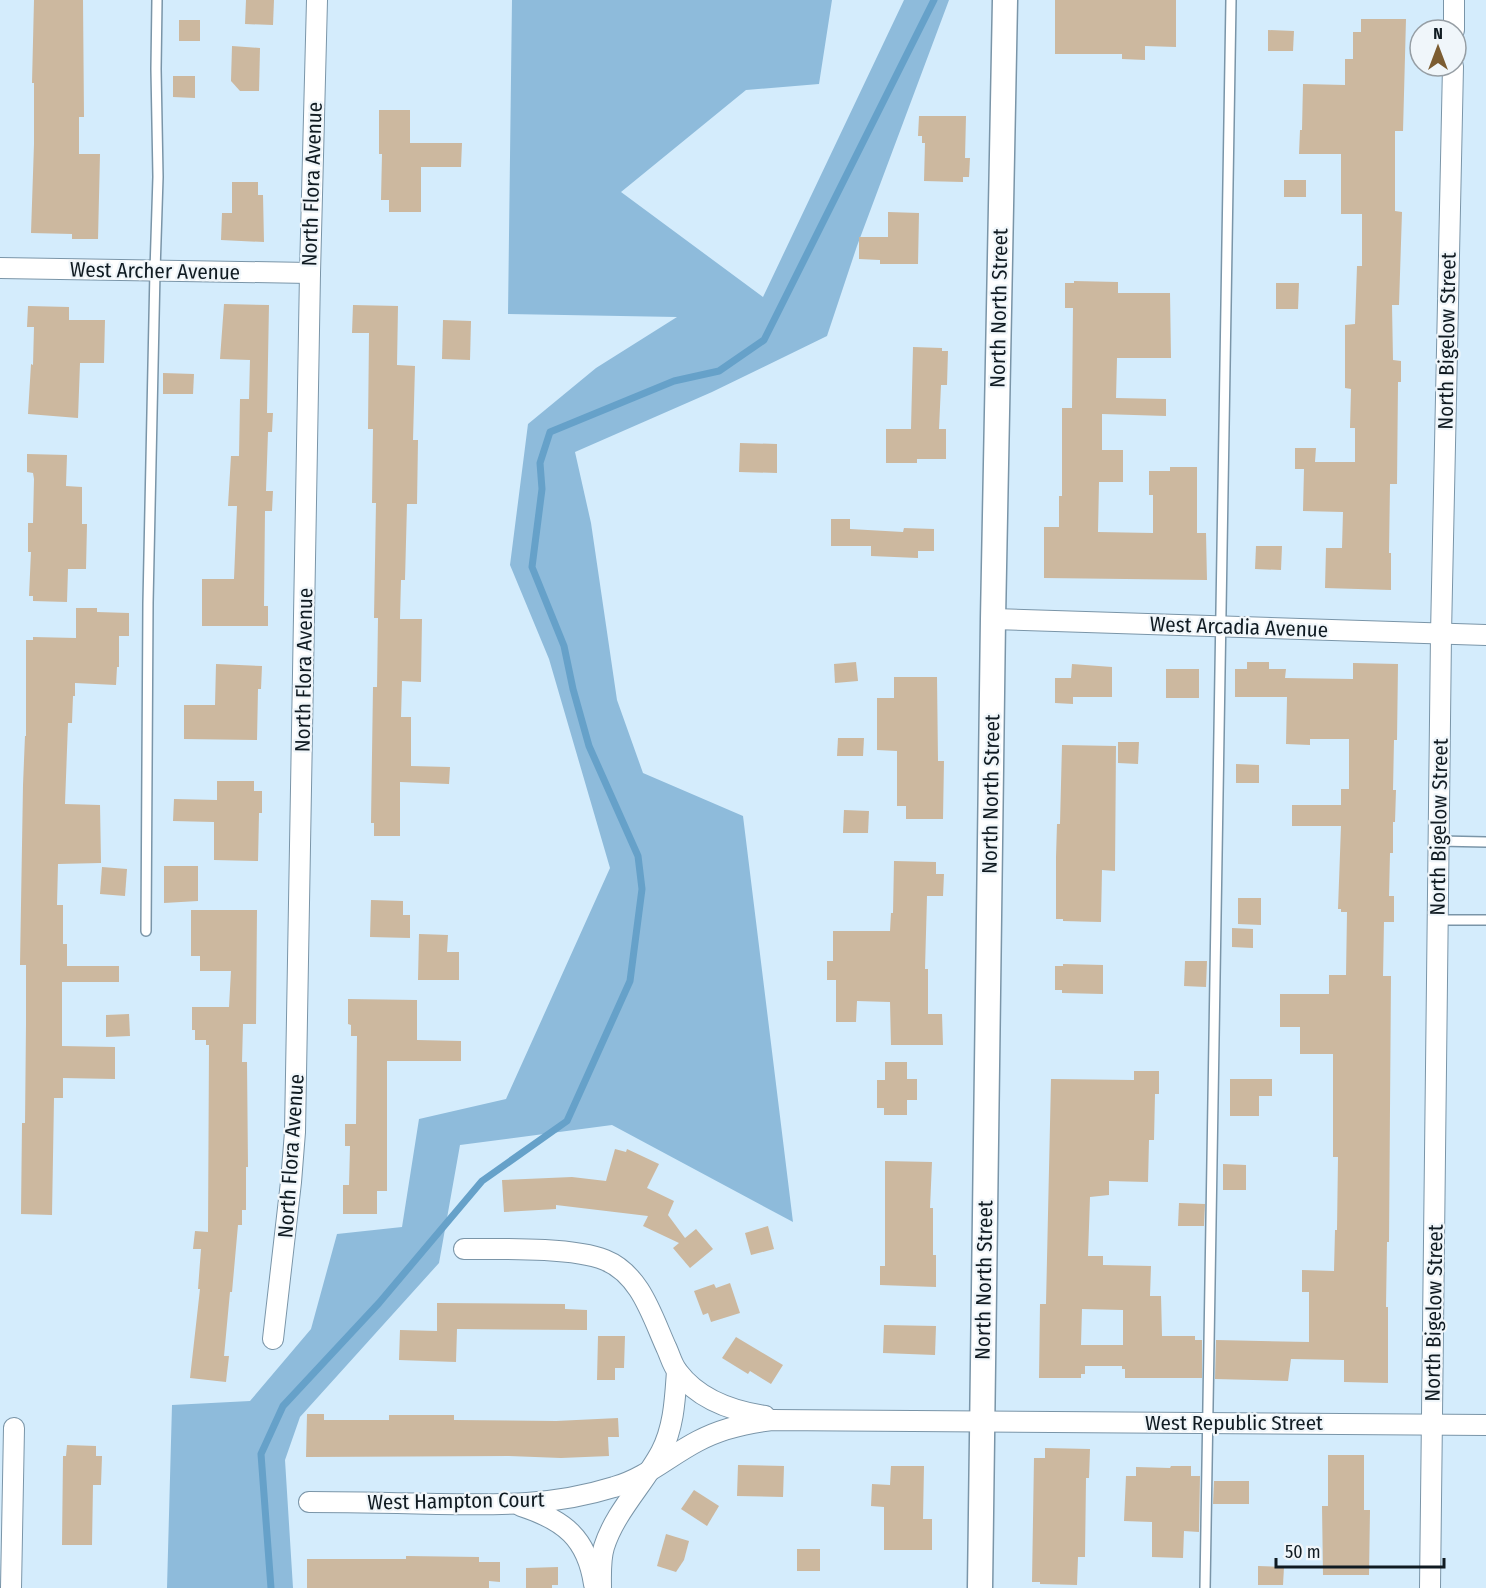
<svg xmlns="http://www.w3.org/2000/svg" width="1486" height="1588" viewBox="0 0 1486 1588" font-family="'Fira Sans Condensed',sans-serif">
  <rect width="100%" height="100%" fill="#d4ecfc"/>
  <polygon fill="#8ebbdb" points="512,0 832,0 819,84 746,90 621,192 763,297 904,0 949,0 857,246 827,336 712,392 575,452 591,523 617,700 643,773 743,816 793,1222 612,1125 460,1145 439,1263 300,1417 285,1460 293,1588 167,1588 172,1405 250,1401 311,1329 337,1234 402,1227 419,1119 506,1099 610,868 549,659 510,565 528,424 596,368 677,317 508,314"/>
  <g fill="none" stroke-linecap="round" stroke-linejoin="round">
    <polyline stroke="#66a1c9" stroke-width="7" points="271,1588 261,1454 283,1406 379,1303 482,1181 567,1121 630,981 642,889 638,856 589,746 573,689 564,646 532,567 542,489 540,463 550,432 674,381 719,371 764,340 934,0"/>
  </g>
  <g fill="#ccb89f" fill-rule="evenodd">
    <polygon points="34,0 83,0 84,117 79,117 79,154 100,154 98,239 72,239 72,234 31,233 34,144 34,83 32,83"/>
    <polygon points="246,0 274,0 273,25 245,24"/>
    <polygon points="1055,0 1176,0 1176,47 1145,46 1145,60 1122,59 1122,54 1055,54"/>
    <polygon points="1361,19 1406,19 1403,131 1395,131 1395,211 1402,212 1399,305 1392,305 1393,360 1401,361 1401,382 1398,382 1397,484 1390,484 1389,553 1391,553 1391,590 1325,588 1326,548 1342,548 1343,512 1303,511 1304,469 1295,469 1295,448 1316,448 1315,462 1355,462 1355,428 1350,428 1351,389 1345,388 1345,325 1355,324 1357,266 1362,266 1362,214 1341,214 1341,154 1299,154 1300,130 1302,130 1303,84 1345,85 1345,59 1353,59 1353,32 1361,32"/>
    <rect x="179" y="20" width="21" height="21"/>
    <polygon points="1268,30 1294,31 1293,51 1268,51"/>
    <polygon points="232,46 260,48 259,91 240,91 231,81"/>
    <polygon points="173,76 195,76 195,98 173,97"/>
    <polygon points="379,110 410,110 410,143 462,143 461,167 421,167 421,212 389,212 389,200 381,200 382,154 379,154"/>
    <polygon points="919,116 966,116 965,158 970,158 969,177 963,177 963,182 924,181 925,143 922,143 922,136 918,136"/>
    <rect x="1284" y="180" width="22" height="17"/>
    <polygon points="232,182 258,182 258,195 263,195 264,242 221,240 222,213 232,213"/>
    <polygon points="888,212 919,213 918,264 880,264 880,260 859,259 859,237 888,237"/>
    <polygon points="1074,281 1118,282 1118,293 1170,293 1171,358 1117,358 1116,398 1166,399 1166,416 1102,414 1102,450 1123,450 1123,482 1099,482 1098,532 1153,533 1153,495 1149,495 1149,471 1170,471 1170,467 1197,467 1197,533 1206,533 1207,580 1044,578 1044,527 1059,527 1059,496 1062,496 1062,408 1072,408 1073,308 1065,308 1065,283 1074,283"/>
    <polygon points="1276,283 1299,283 1298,309 1276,309"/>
    <polygon points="224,304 269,305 267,413 273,413 272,432 268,432 266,491 273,491 272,511 265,511 264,606 268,606 268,626 202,626 202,579 234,579 237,506 228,506 231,456 239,456 240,399 249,399 250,360 220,359"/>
    <polygon points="353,305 398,306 397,365 415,366 413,440 418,440 417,504 407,504 405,580 401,580 400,619 422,619 421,682 402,681 401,717 411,717 411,766 450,767 449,784 400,782 400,836 374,836 374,823 371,823 373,687 377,687 378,618 374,618 376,503 372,503 373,429 368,429 369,333 352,333"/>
    <polygon points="28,306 69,307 69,320 105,320 104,363 80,363 78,418 28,414 31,364 33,365 34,327 27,327"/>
    <polygon points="443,320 471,321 470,360 442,359"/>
    <polygon points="913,347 942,348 942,351 948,351 947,385 941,385 939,429 946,429 946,459 917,459 917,463 886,463 886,429 911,429"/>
    <polygon points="163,373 194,374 193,394 163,394"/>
    <polygon points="740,443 777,444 777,473 739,472"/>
    <polygon points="27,454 67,455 66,486 82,487 82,524 87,524 86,569 68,569 67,602 33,601 33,596 29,596 31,552 28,552 28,523 33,523 34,479 33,473 27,472"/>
    <polygon points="831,519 850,519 850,529 903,532 904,528 934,529 934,551 918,551 918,558 871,556 871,546 831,546"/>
    <polygon points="1256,546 1282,546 1281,570 1255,569"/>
    <polygon points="76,608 97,608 97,612 129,613 129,636 119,636 119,667 117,667 116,685 75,683 75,696 73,696 72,723 68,723 65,804 100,805 101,863 58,864 57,905 63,905 63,944 67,944 67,966 119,966 119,982 62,982 62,1046 115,1047 115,1079 63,1078 63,1098 54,1098 52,1215 21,1214 22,1123 25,1123 26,1024 26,965 20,965 23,785 25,736 26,736 26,640 33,640 33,637 76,638"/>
    <polygon points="856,662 858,681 835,683 834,664"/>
    <polygon points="1247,662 1269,662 1269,669 1286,669 1285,678 1353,679 1353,663 1398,664 1397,740 1394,740 1393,790 1396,790 1395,822 1393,822 1393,853 1390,853 1389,896 1394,896 1394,922 1384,922 1383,976 1391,976 1389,1242 1387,1242 1386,1307 1388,1307 1388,1383 1344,1382 1344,1360 1291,1359 1288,1381 1215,1379 1216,1340 1309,1342 1309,1292 1302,1292 1302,1270 1334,1271 1335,1230 1337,1230 1338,1157 1333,1157 1333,1054 1300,1054 1300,1027 1280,1027 1280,994 1329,994 1329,975 1346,975 1347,912 1341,912 1341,909 1338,909 1341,826 1292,826 1292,805 1341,805 1341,789 1349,789 1349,739 1310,739 1310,745 1286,744 1287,697 1235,697 1235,669 1247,669"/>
    <polygon points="216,664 262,666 261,689 258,689 257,740 184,739 184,705 215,705"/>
    <polygon points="1072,664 1112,667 1112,697 1073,697 1073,704 1055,703 1055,678 1071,678"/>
    <rect x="1166" y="669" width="33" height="29"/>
    <polygon points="894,677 937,677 938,761 944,761 943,819 906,819 906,806 897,806 897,751 877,750 877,698 894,698"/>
    <polygon points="838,738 864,738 863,756 837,756"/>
    <polygon points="1118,742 1139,742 1138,764 1118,763"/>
    <polygon points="1062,745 1116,746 1115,871 1102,870 1101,922 1063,921 1063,919 1056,919 1056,857 1057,824 1060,824"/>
    <polygon points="1236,764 1259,765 1259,783 1236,783"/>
    <polygon points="217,781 254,781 254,791 262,791 262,813 259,813 258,861 214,860 214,822 173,821 174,799 217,800"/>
    <polygon points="844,810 869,811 868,833 843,833"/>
    <polygon points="894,861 936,862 936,874 944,874 943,896 927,896 925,969 928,969 928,1014 942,1014 943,1045 891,1045 890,1002 857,1001 856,1022 836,1022 836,980 827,980 827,961 833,961 833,931 890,931 891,913 893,913"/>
    <polygon points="164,866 198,866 198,901 164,903"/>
    <polygon points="102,867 127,869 125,896 100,894"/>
    <polygon points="1238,898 1261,898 1261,925 1238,924"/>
    <polygon points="371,900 403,901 403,915 410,915 410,938 370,937"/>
    <polygon points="191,910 257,910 256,1024 243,1024 242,1062 247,1062 248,1167 246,1167 246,1210 242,1210 242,1225 238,1225 232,1292 230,1292 224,1356 229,1356 226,1382 190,1378 200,1289 198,1289 201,1249 193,1249 195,1231 208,1232 209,1045 206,1045 206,1040 195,1040 195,1030 192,1030 192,1007 229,1007 231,971 200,971 200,956 191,956"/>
    <polygon points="1232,928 1253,929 1253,948 1232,947"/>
    <polygon points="419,934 448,935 447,952 459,952 459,980 418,980"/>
    <polygon points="1185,961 1207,961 1206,987 1184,986"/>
    <polygon points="1063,964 1103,965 1103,994 1062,993 1062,990 1055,990 1055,966 1063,966"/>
    <polygon points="348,999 417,1000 417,1040 461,1041 461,1061 387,1061 387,1191 377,1191 377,1214 343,1214 343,1185 349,1185 350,1146 345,1146 345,1124 356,1124 357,1036 351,1036 351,1025 348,1024"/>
    <polygon points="129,1014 130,1036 106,1037 106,1015"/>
    <polygon points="885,1062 907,1062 907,1079 917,1079 917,1100 907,1100 907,1115 884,1115 884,1108 877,1108 877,1080 885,1080"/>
    <path d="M1134,1071H1159V1094H1155L1154,1140H1149L1148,1182L1109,1181V1195L1090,1197L1088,1256H1103V1265L1151,1266L1150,1296H1161L1162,1336H1195V1340H1202V1378H1125V1369H1122V1366H1085V1374H1081V1378H1039L1040,1304H1046L1051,1079L1134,1080ZM1082,1309L1123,1310V1345H1081Z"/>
    <polygon points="1230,1079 1272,1079 1272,1096 1259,1096 1259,1116 1230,1116"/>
    <polygon points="615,1149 626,1152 627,1149 659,1164 647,1188 674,1201 668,1215 685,1238 696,1229 713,1249 690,1268 673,1248 679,1243 643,1226 648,1216 556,1205 556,1209 504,1212 502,1180 572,1177 606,1181"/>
    <polygon points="885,1161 932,1162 930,1208 933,1208 933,1255 936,1255 936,1287 880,1285 880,1266 885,1266"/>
    <polygon points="1223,1164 1246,1165 1246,1190 1223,1190"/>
    <polygon points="1179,1203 1205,1204 1204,1226 1178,1226"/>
    <polygon points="768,1226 774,1249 751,1255 745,1233"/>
    <polygon points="730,1283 740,1313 711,1322 708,1313 703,1315 694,1291 714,1284 716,1288"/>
    <polygon points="437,1303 565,1304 565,1309 587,1310 587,1330 457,1329 456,1362 399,1360 400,1330 437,1331"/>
    <polygon points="884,1325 936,1326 935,1355 883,1353"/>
    <polygon points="598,1336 625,1336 624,1368 615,1368 615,1380 597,1380"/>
    <polygon points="736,1337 783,1365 771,1384 750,1371 748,1374 722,1358"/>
    <polygon points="307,1414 324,1414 324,1420 389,1420 389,1415 454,1415 454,1420 556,1421 618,1418 619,1437 608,1437 609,1456 561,1458 509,1456 306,1457"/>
    <polygon points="67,1445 96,1446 96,1456 102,1456 101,1485 93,1485 92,1545 62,1545 63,1456 66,1456"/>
    <polygon points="1045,1448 1090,1449 1089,1478 1086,1478 1085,1557 1078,1557 1077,1585 1040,1584 1040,1582 1032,1582 1034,1458 1045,1458"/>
    <polygon points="1328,1455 1364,1455 1364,1510 1370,1510 1369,1575 1323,1575 1322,1506 1328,1506"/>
    <polygon points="738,1465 784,1466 783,1497 737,1496"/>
    <polygon points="891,1466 924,1466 923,1519 932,1519 932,1550 884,1550 884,1507 871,1506 872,1484 890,1485"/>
    <polygon points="1171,1466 1191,1466 1191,1476 1200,1476 1199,1532 1184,1531 1183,1558 1152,1557 1152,1522 1124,1521 1126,1476 1136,1476 1136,1467 1170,1468"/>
    <polygon points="1214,1481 1249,1481 1249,1504 1213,1504"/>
    <polygon points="694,1490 719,1506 707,1526 681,1509"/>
    <polygon points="666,1534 689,1541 684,1560 676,1572 657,1566"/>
    <rect x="797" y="1549" width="23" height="22"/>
    <polygon points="406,1556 479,1557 479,1562 500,1562 500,1582 489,1581 489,1588 307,1588 307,1559 406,1559"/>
    <polygon points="1258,1566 1284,1567 1283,1585 1258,1585"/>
    <polygon points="558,1567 558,1585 552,1585 552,1588 526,1588 526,1568"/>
  </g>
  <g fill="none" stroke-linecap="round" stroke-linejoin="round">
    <g stroke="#7a95a8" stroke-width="12">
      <g id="service">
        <polyline points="1439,841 1486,842"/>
        <polyline points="1438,920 1486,920"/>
        <polyline points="146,931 148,603 155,271 158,177 156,69 157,0"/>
        <polyline points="1205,1588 1231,0"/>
      </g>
    </g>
    <g stroke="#7a95a8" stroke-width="22">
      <g id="minor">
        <polyline points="1454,30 1454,0"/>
        <polyline points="0,268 310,273"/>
        <polyline points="993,619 1486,635"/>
        <path d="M464,1249C500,1249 573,1247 605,1260C640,1274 652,1316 666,1347C670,1355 672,1365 678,1372C699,1400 732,1411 765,1416"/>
        <polyline points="273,1339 291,1182 295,1132 310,273 317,0"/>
        <path d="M309,1502C352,1502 395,1503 437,1504C500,1505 553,1506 614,1487C646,1478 669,1456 698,1441C722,1428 746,1423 772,1420L1486,1425"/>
        <path d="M521,1506C564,1520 587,1538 594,1584"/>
        <polyline points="11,1588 14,1428"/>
        <path d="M601,1588C601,1575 600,1560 604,1547C615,1512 644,1484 661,1452C674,1427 675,1399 677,1371"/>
        <polyline points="1430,1588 1441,634 1453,66"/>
      </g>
    </g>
    <g stroke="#7a95a8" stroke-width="27">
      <polyline id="tertiary" points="980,1588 993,619 1005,0"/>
    </g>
    <use href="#service" stroke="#fff" stroke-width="9"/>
    <use href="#minor" stroke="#fff" stroke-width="20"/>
    <use href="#tertiary" stroke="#fff" stroke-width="24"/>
  </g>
  <g text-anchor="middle" stroke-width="4.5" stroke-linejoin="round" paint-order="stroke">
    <g font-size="21" fill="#101b22" stroke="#f0f6fa">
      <text transform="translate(312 184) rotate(-88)" y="7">North Flora Avenue</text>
      <text transform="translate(155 271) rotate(1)" y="7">West Archer Avenue</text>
      <text transform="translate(999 308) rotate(-89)" y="7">North North Street</text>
      <text transform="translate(1447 341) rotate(-89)" y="7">North Bigelow Street</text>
      <text transform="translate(1239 627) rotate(2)" y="7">West Arcadia Avenue</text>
      <text transform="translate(304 670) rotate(-89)" y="7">North Flora Avenue</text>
      <text transform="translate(991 794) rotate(-89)" y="7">North North Street</text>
      <text transform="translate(1439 827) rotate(-89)" y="7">North Bigelow Street</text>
      <text transform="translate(291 1156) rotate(-86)" y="7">North Flora Avenue</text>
      <text transform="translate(984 1280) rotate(-89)" y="7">North North Street</text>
      <text transform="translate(1434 1313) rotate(-89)" y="7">North Bigelow Street</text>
      <text x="1234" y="1430">West Republic Street</text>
      <text transform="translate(456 1501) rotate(-1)" y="7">West Hampton Court</text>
    </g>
  </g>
  <g transform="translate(1438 48)"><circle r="28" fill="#f0f6fa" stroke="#969ea4" stroke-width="1.5"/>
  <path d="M0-4.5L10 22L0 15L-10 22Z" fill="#7c5d32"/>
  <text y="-9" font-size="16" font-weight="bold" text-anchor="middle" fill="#101b22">N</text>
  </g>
  <path d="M1276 1558v9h168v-9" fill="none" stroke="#101b22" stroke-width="3"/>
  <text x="1285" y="1558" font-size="18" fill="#101b22" stroke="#f0f6fa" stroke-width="4.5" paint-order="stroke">50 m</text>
</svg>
